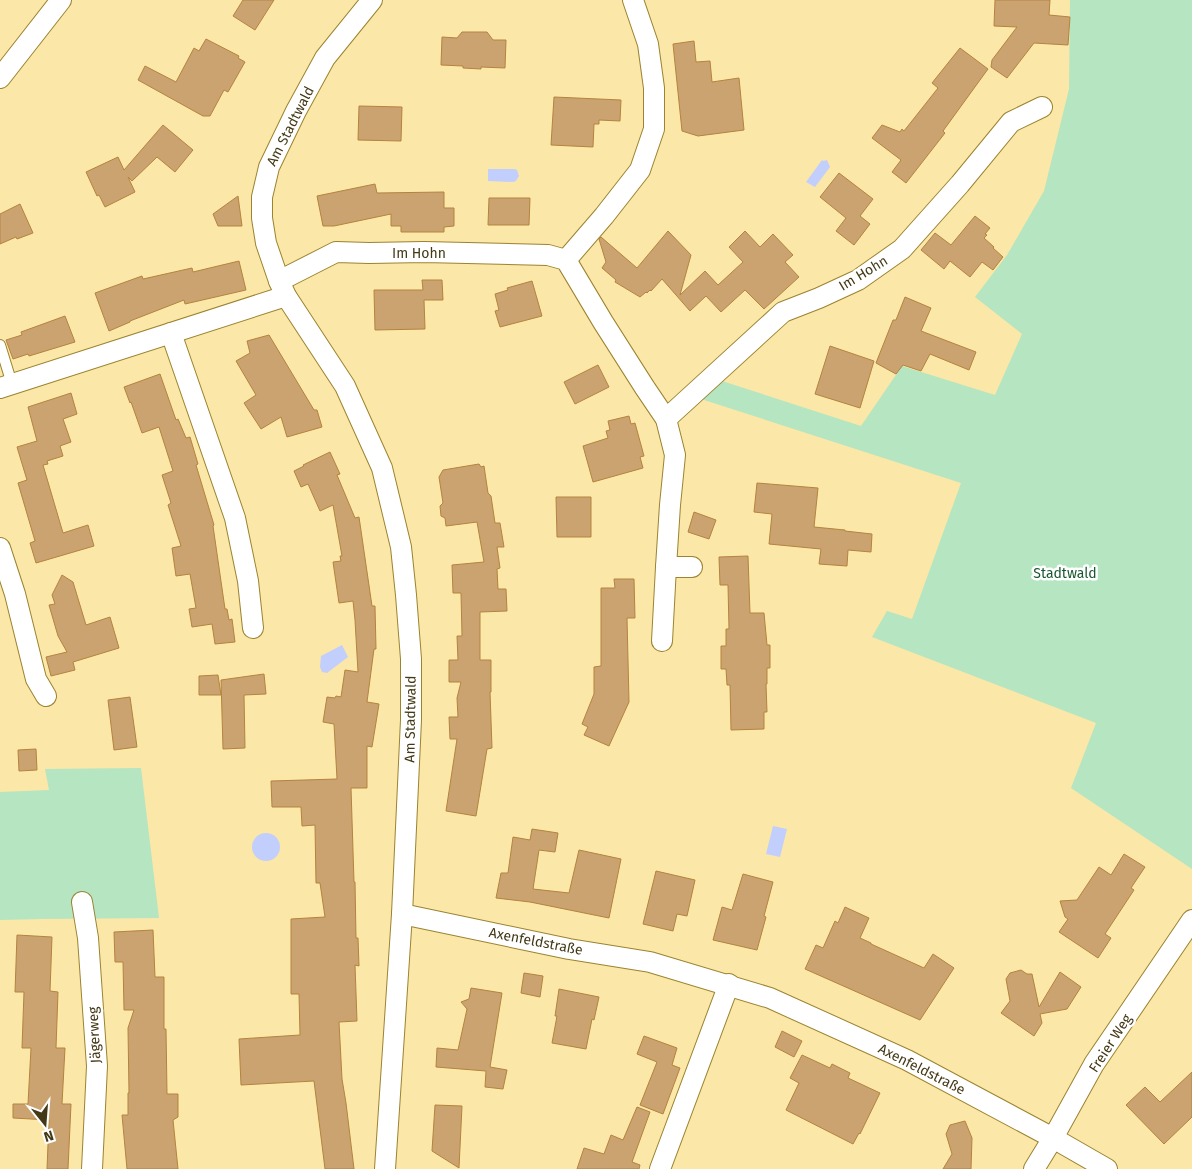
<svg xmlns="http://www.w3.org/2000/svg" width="1192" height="1169" viewBox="0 0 1192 1169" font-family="'Fira Sans',sans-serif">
  <rect width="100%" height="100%" fill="#fbe7a7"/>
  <g fill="#b5e5c1">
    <polygon points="1070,0 1192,0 1192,869 1071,788 1096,723 872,637 887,611 912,619 961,483 701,399 722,381 861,426 902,366 995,395 1022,334 975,297 1007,255 1044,191 1069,89"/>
    <polygon points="141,768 159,918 42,919 0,920 0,792 49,790 45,769"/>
  </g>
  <g fill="#c2cffc">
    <polygon points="822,160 823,161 827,160 830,167 815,187 806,182"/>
    <polygon points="488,169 515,169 517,170 519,176 516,181 513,182 488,181"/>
    <polygon points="342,645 348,657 327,673 322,672 320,667 321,656"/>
    <polygon points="773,826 787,829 780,857 766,854"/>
    <circle cx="266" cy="847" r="14"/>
  </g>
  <g fill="#caa371" stroke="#b5833d">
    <polygon points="243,0 274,0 255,30 233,16"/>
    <polygon points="995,0 1050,0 1049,15 1070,17 1068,45 1034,43 1007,78 991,67 992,60 1017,27 994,26"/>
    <polygon points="462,32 487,32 493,40 506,40 505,68 481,67 481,69 463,68 463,66 441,65 442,37 457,38"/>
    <polygon points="206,39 239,56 238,58 245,62 228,92 224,90 210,116 203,116 138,80 145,66 176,82 194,48 199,51"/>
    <polygon points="694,41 696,62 710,61 712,82 739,78 744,130 698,136 682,131 673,44"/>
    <polygon points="960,48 988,69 943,131 945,133 906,183 892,172 901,160 872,138 882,125 900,132 902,129 904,131 938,88 932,83"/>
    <polygon points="554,97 621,100 620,121 599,120 599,124 594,124 593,147 551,145"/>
    <polygon points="359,106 402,107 401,141 358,140"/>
    <polygon points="163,125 193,150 175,172 157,157 132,181 128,177 135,192 105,207 99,195 97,196 86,172 118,157 124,170"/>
    <polygon points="839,173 873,199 860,216 870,224 854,245 836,231 846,218 820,197"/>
    <polygon points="375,184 377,193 444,192 444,208 454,208 454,226 444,227 444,232 401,232 401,226 391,226 391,214 334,226 323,226 317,196"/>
    <polygon points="238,196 242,226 218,226 213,214"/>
    <polygon points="489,198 530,198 529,225 488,225"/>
    <polygon points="20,204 33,233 17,239 16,237 0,244 0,214"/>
    <polygon points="975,216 990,228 985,234 987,235 984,238 994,247 993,248 1003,257 993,270 982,262 970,277 950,261 944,269 921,250 935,233 951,245"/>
    <polygon points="668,231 691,255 680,295 705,271 718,285 743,262 729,247 745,231 760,247 773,234 793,255 785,262 799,277 764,309 745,290 721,312 706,296 690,311 662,279 651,291 650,290 647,293 646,292 640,297 615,282 616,280 602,268 606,262 599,239 601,237 637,268"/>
    <polygon points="239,261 246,290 185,304 184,300 130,321 130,322 109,331 95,293 142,276 143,279 192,268 193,272"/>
    <polygon points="422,280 442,280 443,300 424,300 425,329 375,330 374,290 423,290"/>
    <polygon points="532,281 542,316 500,327 495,311 499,310 495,294 508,290 507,288"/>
    <polygon points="905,297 931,308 921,331 976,352 969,370 930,354 921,371 903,365 896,374 876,363 893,320 896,320"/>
    <polygon points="65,316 75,342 29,356 28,354 13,359 6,340 22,335 21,332"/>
    <polygon points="269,335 314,410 317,410 322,427 287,437 281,417 261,429 244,403 256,395 236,361 250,353 247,341"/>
    <polygon points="830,346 874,361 860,408 815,394"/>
    <polygon points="598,365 609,387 575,404 564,382"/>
    <polygon points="160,374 176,420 178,419 186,438 190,437 198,464 196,465 214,525 213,526 225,609 227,609 229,620 232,619 235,642 215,644 212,624 192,627 189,609 196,608 190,574 176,576 172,548 181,546 168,505 171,503 162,475 173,471 159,427 142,433 131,402 130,403 124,387"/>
    <polygon points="71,393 77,414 63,419 71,442 60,446 63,456 47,461 48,464 43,465 63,533 88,525 94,546 36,563 30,543 35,541 18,483 27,480 17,447 37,441 28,407"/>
    <polygon points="629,416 631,424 635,423 644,456 640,457 643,468 593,482 583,446 608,438 606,431 610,430 608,421"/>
    <polygon points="330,452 340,474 337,475 355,518 359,517 372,606 375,606 376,649 374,649 367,702 379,704 372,747 367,746 367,788 351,788 354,882 355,882 356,938 358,938 359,966 355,965 357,1021 339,1022 342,1079 346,1103 354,1169 325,1169 314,1081 241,1085 239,1039 300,1035 299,994 291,994 291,919 325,917 320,883 316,883 315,825 302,826 301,807 272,807 271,781 337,779 334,724 323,722 327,697 335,698 336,696 341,697 345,670 358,672 355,620 353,601 339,603 333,562 341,561 340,556 342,556 333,505 320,511 308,484 301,487 294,471 304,466 303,465"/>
    <polygon points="479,464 481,467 484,466 488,493 491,496 495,523 500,523 504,547 497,547 500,568 497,569 498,589 506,589 507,611 480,612 480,660 491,660 491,692 490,692 492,748 487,749 476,816 446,811 457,739 450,739 449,717 458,717 457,698 461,682 449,682 449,660 458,660 457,636 462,636 461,593 453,593 452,565 484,562 477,522 446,526 445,518 441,516 440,506 443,503 439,477 443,470"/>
    <polygon points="757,483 818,488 814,527 845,530 845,531 872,534 871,552 848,550 847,566 819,564 821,549 769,544 772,514 754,512"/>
    <polygon points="556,497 591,497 591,537 557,537"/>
    <polygon points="694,512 716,520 709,539 688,532"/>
    <polygon points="748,556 750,613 764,613 767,645 770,645 770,668 767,668 767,684 766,684 767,712 764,712 764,729 731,730 730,685 727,685 726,669 721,669 721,646 726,646 726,629 729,629 728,585 720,585 719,557"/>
    <polygon points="62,575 73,582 86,625 110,617 119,648 73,662 75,670 51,676 46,657 67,652 58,636 49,605 55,604 52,595"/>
    <polygon points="614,579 634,579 635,618 627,618 629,702 609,746 584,735 588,727 582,724 594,694 594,667 601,666 601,588 615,588"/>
    <polygon points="264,674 266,694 244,695 245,748 223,749 221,680"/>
    <polygon points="218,675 221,695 199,695 199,676"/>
    <polygon points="130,697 137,747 114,750 108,700"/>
    <polygon points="36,749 37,770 19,771 18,750"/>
    <polygon points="532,829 558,833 555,852 539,850 533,889 569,893 579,850 621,859 609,918 530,902 496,898 501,873 508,873 513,837 530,840"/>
    <polygon points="1124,854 1145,867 1131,888 1134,890 1105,934 1111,938 1098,958 1059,932 1068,919 1065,917 1060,901 1077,900 1099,867 1111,875"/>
    <polygon points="656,871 695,880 687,916 677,914 673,931 643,924"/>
    <polygon points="743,874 773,882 764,916 766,917 757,950 713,940 722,907 732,910"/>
    <polygon points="845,907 869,918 860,938 871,943 871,944 924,968 933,954 954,968 920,1020 805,969 816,945 823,948 835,921 838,923"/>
    <polygon points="153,930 155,977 164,977 164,1029 166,1029 167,1094 178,1094 178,1117 173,1120 178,1169 127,1169 122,1115 128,1115 128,1093 129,1093 128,1028 134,1010 124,1010 123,962 115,962 114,932"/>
    <polygon points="17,935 52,937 50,991 58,992 56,1048 65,1048 62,1104 71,1104 68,1169 47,1169 49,1120 13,1118 13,1104 28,1104 31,1048 22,1048 24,992 15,992"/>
    <polygon points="1021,970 1027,974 1032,974 1039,1007 1060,972 1081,987 1067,1009 1040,1014 1042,1023 1034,1036 1001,1013 1010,1001 1006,979 1010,973"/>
    <polygon points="524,973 543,976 540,997 521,993"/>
    <polygon points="471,988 502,993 490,1067 507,1070 503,1089 485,1087 486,1071 436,1067 437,1048 458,1050 467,1009 461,1002 469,999"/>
    <polygon points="559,989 599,997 594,1020 592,1019 586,1049 552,1043 557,1016 555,1016"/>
    <polygon points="782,1031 802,1041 794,1057 775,1047"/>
    <polygon points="644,1036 677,1048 672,1065 680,1068 663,1114 640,1105 657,1062 637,1054"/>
    <polygon points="802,1055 830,1068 832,1064 850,1073 848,1078 880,1093 860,1134 859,1133 853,1144 786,1110 799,1083 790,1078"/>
    <polygon points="1192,1072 1192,1117 1164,1144 1126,1105 1145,1087 1160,1102"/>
    <polygon points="435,1105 462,1106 459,1168 432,1151"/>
    <polygon points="637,1107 650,1112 632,1162 640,1165 639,1169 577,1169 584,1148 604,1154 611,1135 623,1140"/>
    <polygon points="965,1121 972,1138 971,1169 943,1169 952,1154 946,1134 950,1125"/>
  </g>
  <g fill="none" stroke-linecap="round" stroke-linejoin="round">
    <g stroke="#9b832f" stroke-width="12">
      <polyline id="lane" points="0,345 12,384"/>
    </g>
    <g stroke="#9b832f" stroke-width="22">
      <g id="street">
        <polyline points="372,0 325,58 296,111 269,167 262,197 262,218 266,243 279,281 286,296 345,386 382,468 401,547 406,595 411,659 411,720 402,914 385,1169"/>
        <polyline points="0,78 61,0"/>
        <polyline points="566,260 604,216 640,170 654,129 654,88 648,44 633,0"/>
        <polyline points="279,281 336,252 369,253 424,252 548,255 566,260 603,322 645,388 666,419 675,455 670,505 666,567 692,567"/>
        <polyline points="171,333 235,518 248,581 253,628"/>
        <polyline points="0,388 286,296"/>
        <polyline points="666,419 783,312 819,298 858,280 902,249 960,184 1011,122 1042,107"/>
        <polyline points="0,548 15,594 36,679 46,696"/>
        <polyline points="662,641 666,567"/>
        <polyline points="82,902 88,938 97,1066 92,1169"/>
        <polyline points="402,914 569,949 650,962 770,998 907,1060 1053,1138 1107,1169"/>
        <polyline points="660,1169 729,984"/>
        <polyline points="1034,1169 1053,1138 1094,1064 1192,920"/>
      </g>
    </g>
    <use href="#lane" stroke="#fff" stroke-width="10"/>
    <use href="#street" stroke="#fff" stroke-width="20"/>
  </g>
  <g text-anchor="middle" stroke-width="5" stroke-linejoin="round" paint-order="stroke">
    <g font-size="14" fill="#433916" stroke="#fff">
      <text transform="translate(290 126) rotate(-63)" y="5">Am Stadtwald</text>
      <text x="419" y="258">Im Hohn</text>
      <text transform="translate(863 273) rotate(-31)" y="5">Im Hohn</text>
      <text transform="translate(410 719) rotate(-89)" y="5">Am Stadtwald</text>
      <text transform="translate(536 941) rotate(11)" y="5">Axenfeldstraße</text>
      <text transform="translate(94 1035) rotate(-93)" y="5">Jägerweg</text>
      <text transform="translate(1110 1043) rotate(-57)" y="5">Freier Weg</text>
      <text transform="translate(922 1069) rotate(27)" y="5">Axenfeldstraße</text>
    </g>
    <g font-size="14" fill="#1a5731" stroke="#fff">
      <text x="1065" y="578">Stadtwald</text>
    </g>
  </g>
  <g transform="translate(45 1124) rotate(163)" stroke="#ffffff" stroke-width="4" paint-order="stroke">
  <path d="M0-4L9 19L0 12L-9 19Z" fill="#433916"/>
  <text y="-8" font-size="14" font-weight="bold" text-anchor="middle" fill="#433916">N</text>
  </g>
</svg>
